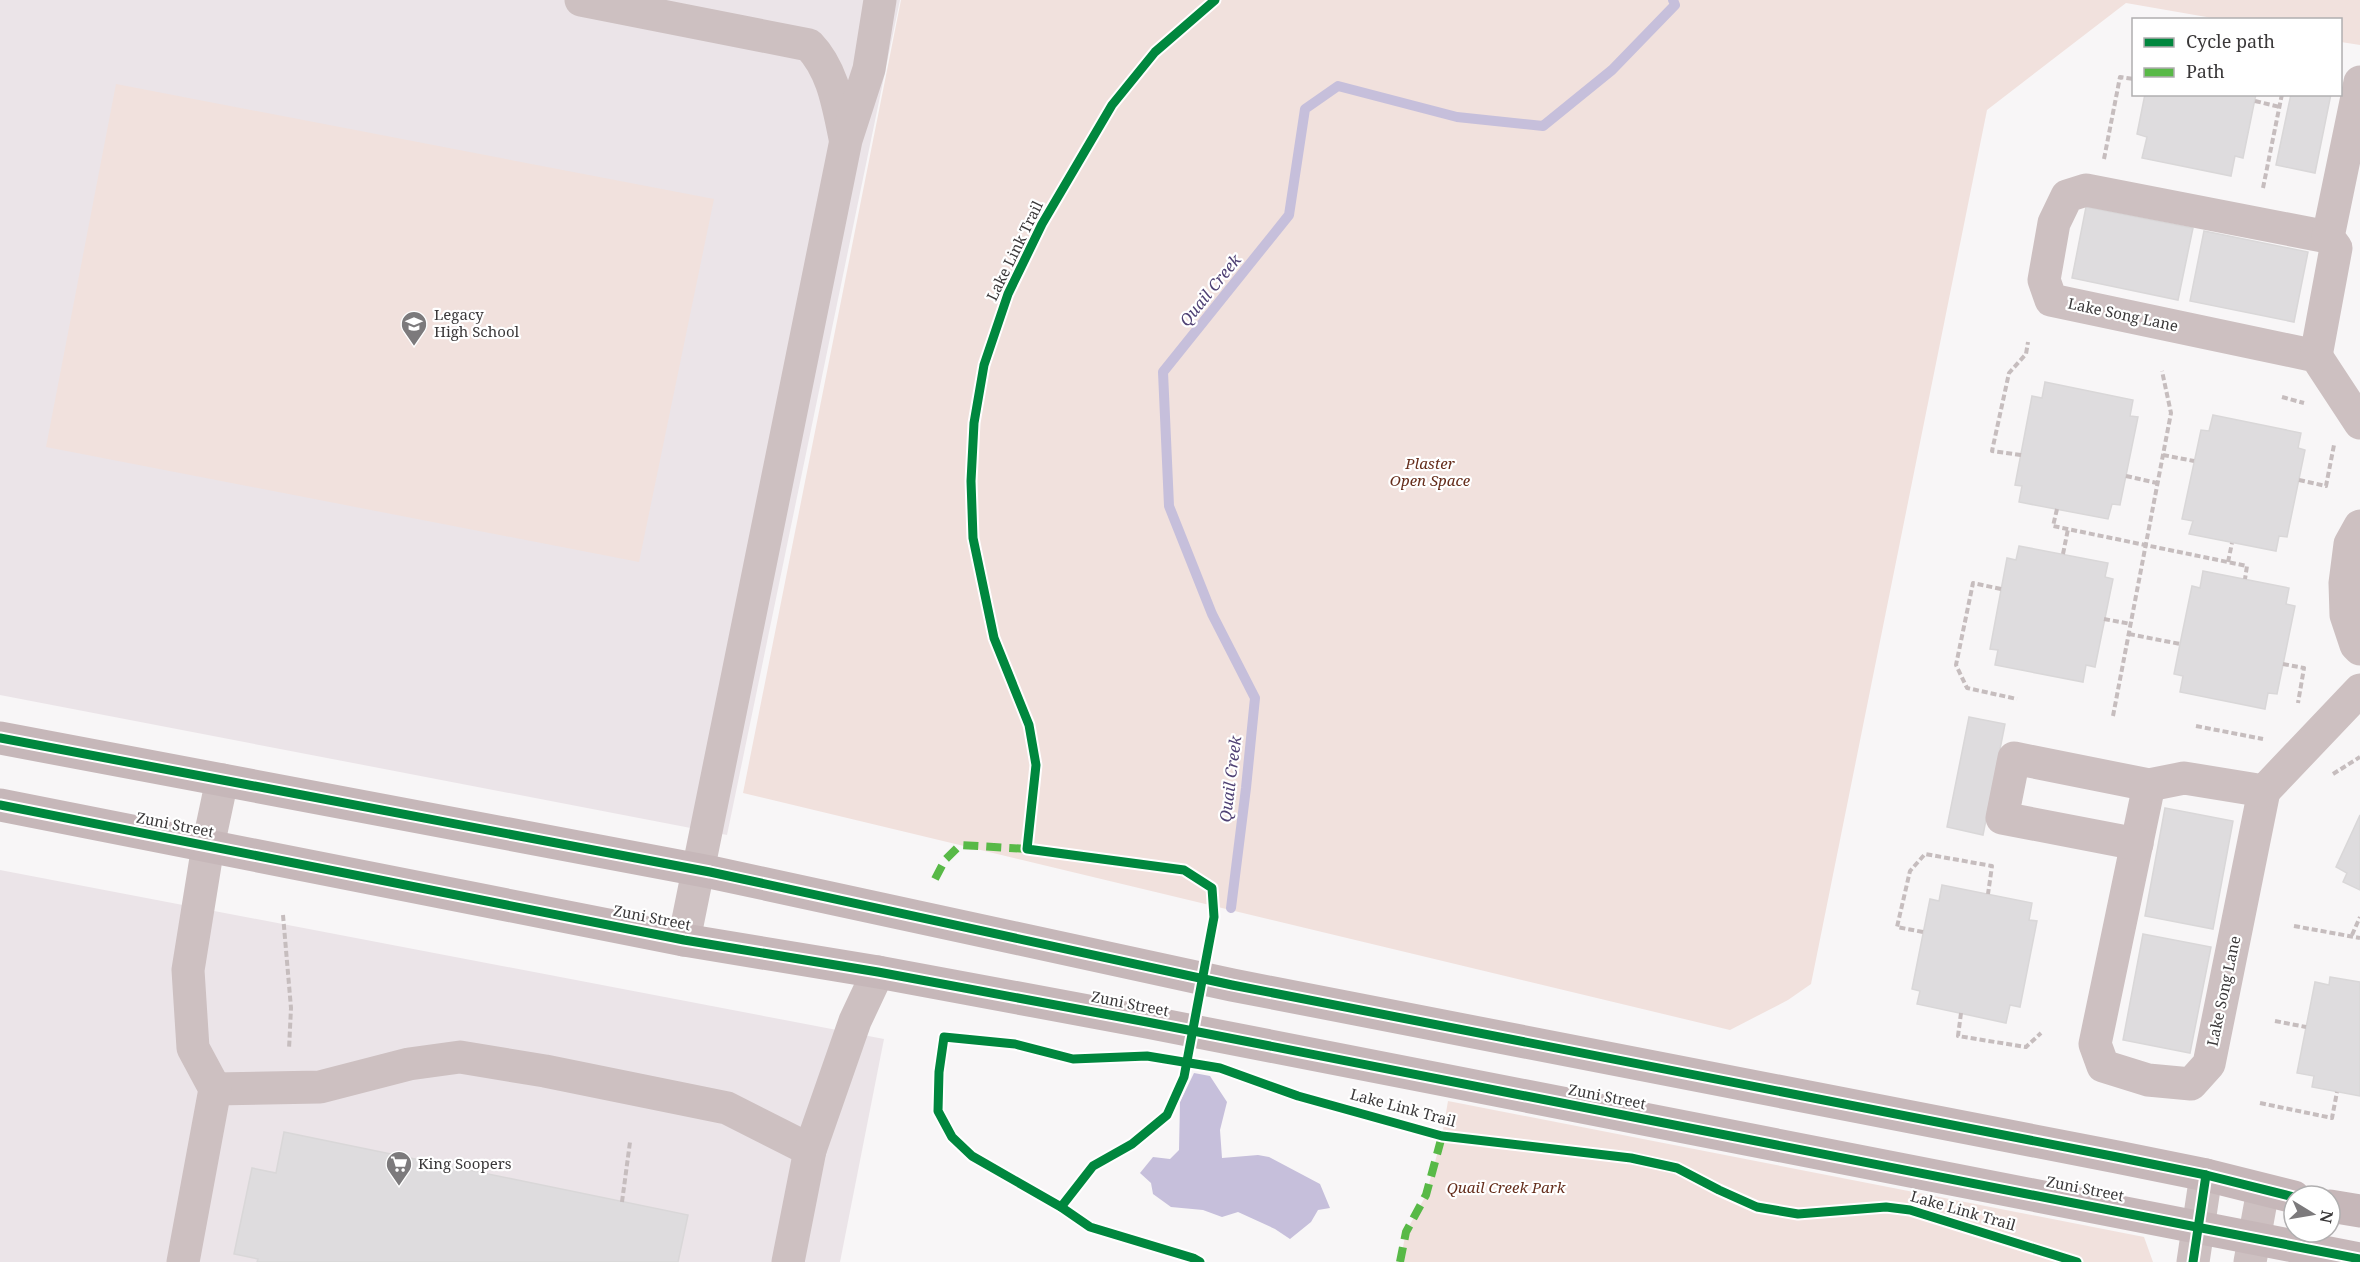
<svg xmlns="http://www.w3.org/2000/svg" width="2360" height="1262" viewBox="0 0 2360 1262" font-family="'Noto Serif',serif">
  <rect width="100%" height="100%" fill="#f8f6f7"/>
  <g fill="#ebe4e8">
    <polygon points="0,0 900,0 727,835 0,695"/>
    <polygon points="0,870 884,1039 840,1262 0,1262"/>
  </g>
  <g fill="#f1e1dd">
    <polygon points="901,0 2360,0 2360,45 2341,42 2340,20 2218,19 2126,3 1987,110 1811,984 1788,1000 1730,1030 743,793"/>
    <polygon points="116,84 714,199 639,562 46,447"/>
    <polygon points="1448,1101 2144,1237 2153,1262 1400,1262 1406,1232 1426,1195 1442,1136"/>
  </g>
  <polygon fill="#c6bfdb" points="1194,1073 1210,1076 1227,1102 1220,1130 1222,1158 1258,1155 1269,1157 1320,1184 1330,1208 1318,1210 1311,1222 1290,1239 1275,1229 1238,1212 1222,1217 1203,1210 1171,1207 1153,1194 1151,1183 1140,1173 1153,1157 1170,1159 1179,1150 1180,1102"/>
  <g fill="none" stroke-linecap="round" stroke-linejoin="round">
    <polyline stroke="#c6bfdb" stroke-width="10" points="1231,908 1246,788 1255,698 1212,614 1169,506 1163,372 1289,215 1305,109 1338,86 1457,117 1543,126 1612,70 1675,5 1673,0"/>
  </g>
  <g fill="#dedcde" stroke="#d9d7d8" stroke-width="1.5">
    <polygon points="2145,94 2256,94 2243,158 2235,156 2231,176 2142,158 2147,137 2137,134"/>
    <polygon points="2291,94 2331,94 2315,173 2276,165"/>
    <polygon points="2086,207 2193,228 2178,300 2072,278"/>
    <polygon points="2204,231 2308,252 2294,322 2190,301"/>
    <polygon points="2045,382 2133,400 2130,416 2138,417 2120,505 2112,504 2108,519 2019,502 2022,486 2015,485 2032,396 2042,398"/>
    <polygon points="2213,415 2301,433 2298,448 2305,450 2287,537 2279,536 2276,551 2189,534 2193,521 2182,519 2201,430 2209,431"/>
    <polygon points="2019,546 2108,563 2105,577 2113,579 2095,667 2086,665 2083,682 1995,665 1998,650 1990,649 2007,558 2016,560"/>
    <polygon points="2203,571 2289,588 2286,604 2295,606 2277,694 2268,693 2265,709 2180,692 2183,676 2174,674 2180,644 2192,586 2200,588"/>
    <polygon points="1969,717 2005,724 1983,835 1947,827"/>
    <polygon points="2165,808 2233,821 2213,929 2145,916"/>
    <polygon points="2360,815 2360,890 2343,882 2347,873 2336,867"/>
    <polygon points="1942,885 2032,903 2029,920 2037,921 2020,1007 2010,1005 2006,1023 1917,1004 1920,991 1912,989 1930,899 1939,901"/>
    <polygon points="2143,934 2211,947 2190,1053 2123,1040"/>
    <polygon points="2330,977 2360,982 2360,1096 2312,1087 2314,1076 2297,1073 2315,982 2329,985"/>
    <polygon points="284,1132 688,1215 678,1262 257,1262 258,1259 234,1254 252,1168 276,1173"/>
  </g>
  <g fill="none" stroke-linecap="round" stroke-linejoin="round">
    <g stroke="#c6bdbe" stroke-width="4" stroke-dasharray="6 3" stroke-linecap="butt">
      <polyline points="2255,101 2280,107"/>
      <polyline points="2104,159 2120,77 2134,79"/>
      <polyline points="2263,188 2282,94"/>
      <polyline points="2282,397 2304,403"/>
      <polyline points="2021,455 1992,451 2009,373 2026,354 2028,342"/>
      <polyline points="2163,455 2194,461"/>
      <polyline points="2126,476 2157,483"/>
      <polyline points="2299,480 2326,486 2334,445"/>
      <polyline points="2057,509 2053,526 2247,566 2245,579"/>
      <polyline points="2063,554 2068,529"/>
      <polyline points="2228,562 2232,543"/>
      <polyline points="2001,589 1973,583 1956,665 1967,688 2017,699"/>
      <polyline points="2104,619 2131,624"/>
      <polyline points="2129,634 2180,644"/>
      <polyline points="2283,664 2304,668 2298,703"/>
      <polyline points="2113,716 2171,413 2162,371"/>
      <polyline points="2196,726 2263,739"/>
      <polyline points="2333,774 2360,757"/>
      <polyline points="283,915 291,1008 289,1049"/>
      <polyline points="2294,926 2360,938"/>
      <polyline points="1923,932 1897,927 1910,871 1925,854 1992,866 1988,894"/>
      <polyline points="2352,935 2360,917"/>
      <polyline points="1961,1013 1958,1036 2026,1047 2041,1033"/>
      <polyline points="2275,1021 2306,1027"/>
      <polyline points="2260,1103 2332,1118 2337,1092"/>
      <polyline points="622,1202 630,1142"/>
    </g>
    <g stroke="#cdc0c1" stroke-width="33">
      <path d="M581,0L809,45C833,70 838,105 845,138"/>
      <polyline points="2328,237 2086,190 2067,196 2054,223 2044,280 2051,300 2316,356 2360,423"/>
      <polyline points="2316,356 2336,248 2328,237 2360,82"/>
      <polyline points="2360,526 2350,544 2345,583 2346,615 2356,645 2360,649"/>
      <polyline points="2149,785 2095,1044 2103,1066 2148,1080 2191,1084 2209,1064 2264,791"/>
      <polyline points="2137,844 2002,818 2014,758 2149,785 2184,778 2264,791 2360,690"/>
      <polyline points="684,940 846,140 869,69 880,0"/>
      <polyline points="215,1089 320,1087 409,1064 460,1057 545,1071 727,1108 810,1150 855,1021 878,972"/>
      <polyline points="183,1262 215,1089 193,1048 188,970 208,846 222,780"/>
      <polyline points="788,1262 810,1150"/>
      <polyline points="2193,1262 2206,1175"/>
      <polyline points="2250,1262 2263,1190"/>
    </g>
    <g stroke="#c6b7b9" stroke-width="33">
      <polyline points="0,738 710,872 1232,985 2117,1157 2206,1175 2294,1197"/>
      <polyline points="0,805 684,940 878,972 1147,1022 2360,1259"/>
      <polyline points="2330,1206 2360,1211"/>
    </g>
    <g stroke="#58b947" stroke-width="8" stroke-dasharray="15 8" stroke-linecap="butt">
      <polyline points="935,879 945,860 960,845 1027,849"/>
      <polyline points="1400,1262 1406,1232 1426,1195 1442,1136"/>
    </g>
    <g stroke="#fff" stroke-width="13">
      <g id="cycleway">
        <polyline points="0,738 710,872 1232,985 2117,1157 2206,1175 2294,1197"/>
        <polyline points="0,805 684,940 878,972 1147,1022 2360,1259"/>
        <polyline points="1061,1207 1093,1166 1132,1144 1167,1115 1184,1077 1214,917 1212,888 1184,870 1027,849 1036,765 1029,725 994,638 973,538 971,481 974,423 984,365 1008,294 1042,224 1112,105 1155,52 1215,0"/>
        <polyline points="1200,1262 1193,1258 1090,1227 1061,1207 972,1156 952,1137 938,1111 939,1072 944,1037 1015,1044 1073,1059 1147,1056 1220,1068 1298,1096 1442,1136 1631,1158 1677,1168 1719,1190 1757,1207 1798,1214 1886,1207 1910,1210 2077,1262"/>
        <polyline points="2193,1262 2206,1175"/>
      </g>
    </g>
    <use href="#cycleway" stroke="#00873e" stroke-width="9"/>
  </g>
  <defs>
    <g id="school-pin" transform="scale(1.35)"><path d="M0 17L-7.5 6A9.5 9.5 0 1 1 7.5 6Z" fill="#7c7a7c" stroke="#fff"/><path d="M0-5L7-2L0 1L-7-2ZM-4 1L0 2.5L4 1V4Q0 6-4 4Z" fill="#fff"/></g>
    <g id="supermarket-pin" transform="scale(1.35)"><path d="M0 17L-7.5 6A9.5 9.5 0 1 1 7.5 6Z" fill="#7c7a7c" stroke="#fff"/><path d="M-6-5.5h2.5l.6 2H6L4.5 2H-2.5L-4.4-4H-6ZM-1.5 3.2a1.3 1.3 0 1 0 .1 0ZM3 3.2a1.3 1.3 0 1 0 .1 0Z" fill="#fff"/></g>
  </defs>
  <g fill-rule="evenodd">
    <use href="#school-pin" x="414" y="324"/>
    <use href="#supermarket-pin" x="399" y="1164"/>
  </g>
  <g text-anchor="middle" stroke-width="4.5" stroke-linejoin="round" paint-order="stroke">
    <g font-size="15" fill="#3a3839" stroke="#fff">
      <text transform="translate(1015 251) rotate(-64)" y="5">Lake Link Trail</text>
      <text transform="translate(2123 315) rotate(12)" y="5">Lake Song Lane</text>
      <text transform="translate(175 825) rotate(11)" y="5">Zuni Street</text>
      <text transform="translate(652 918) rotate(11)" y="5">Zuni Street</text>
      <text transform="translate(2224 991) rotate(-78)" y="5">Lake Song Lane</text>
      <text transform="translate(1130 1004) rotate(11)" y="5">Zuni Street</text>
      <text transform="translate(1607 1097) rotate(11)" y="5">Zuni Street</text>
      <text transform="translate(1403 1108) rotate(15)" y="5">Lake Link Trail</text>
      <text transform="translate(2085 1189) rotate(11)" y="5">Zuni Street</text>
      <text transform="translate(1963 1211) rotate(16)" y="5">Lake Link Trail</text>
    </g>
    <g font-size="15" fill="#3a3839" stroke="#fff" text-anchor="start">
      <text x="434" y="320">Legacy<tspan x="434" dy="17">High School</tspan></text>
      <text x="418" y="1169">King Soopers</text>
    </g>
    <g font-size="15" font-style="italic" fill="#652d1b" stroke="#fff">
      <text x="1430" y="469">Plaster<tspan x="1430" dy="17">Open Space</tspan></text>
      <text x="1506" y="1193">Quail Creek Park</text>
    </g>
    <g font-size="16" font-style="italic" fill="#4f4174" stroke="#fff">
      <text transform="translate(1210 290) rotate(-51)" y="6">Quail Creek</text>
      <text transform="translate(1230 779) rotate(-83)" y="6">Quail Creek</text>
    </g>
  </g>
  <rect x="2132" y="18" width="210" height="78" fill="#ffffff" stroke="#b0afb0" stroke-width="1.5"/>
  <rect x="2144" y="38" width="30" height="9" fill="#00873e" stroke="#b0afb0" stroke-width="1.5"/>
  <text x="2186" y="48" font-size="18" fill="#3a3839">Cycle path</text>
  <rect x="2144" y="68" width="30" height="9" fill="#58b947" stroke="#b0afb0" stroke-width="1.5"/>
  <text x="2186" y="78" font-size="18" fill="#3a3839">Path</text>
  <g transform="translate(2312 1214) rotate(101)"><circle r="28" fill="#ffffff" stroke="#b0afb0" stroke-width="1.5"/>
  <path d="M0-4.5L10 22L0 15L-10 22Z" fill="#7c7a7c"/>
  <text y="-9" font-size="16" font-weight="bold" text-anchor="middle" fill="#3a3839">N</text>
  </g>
</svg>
